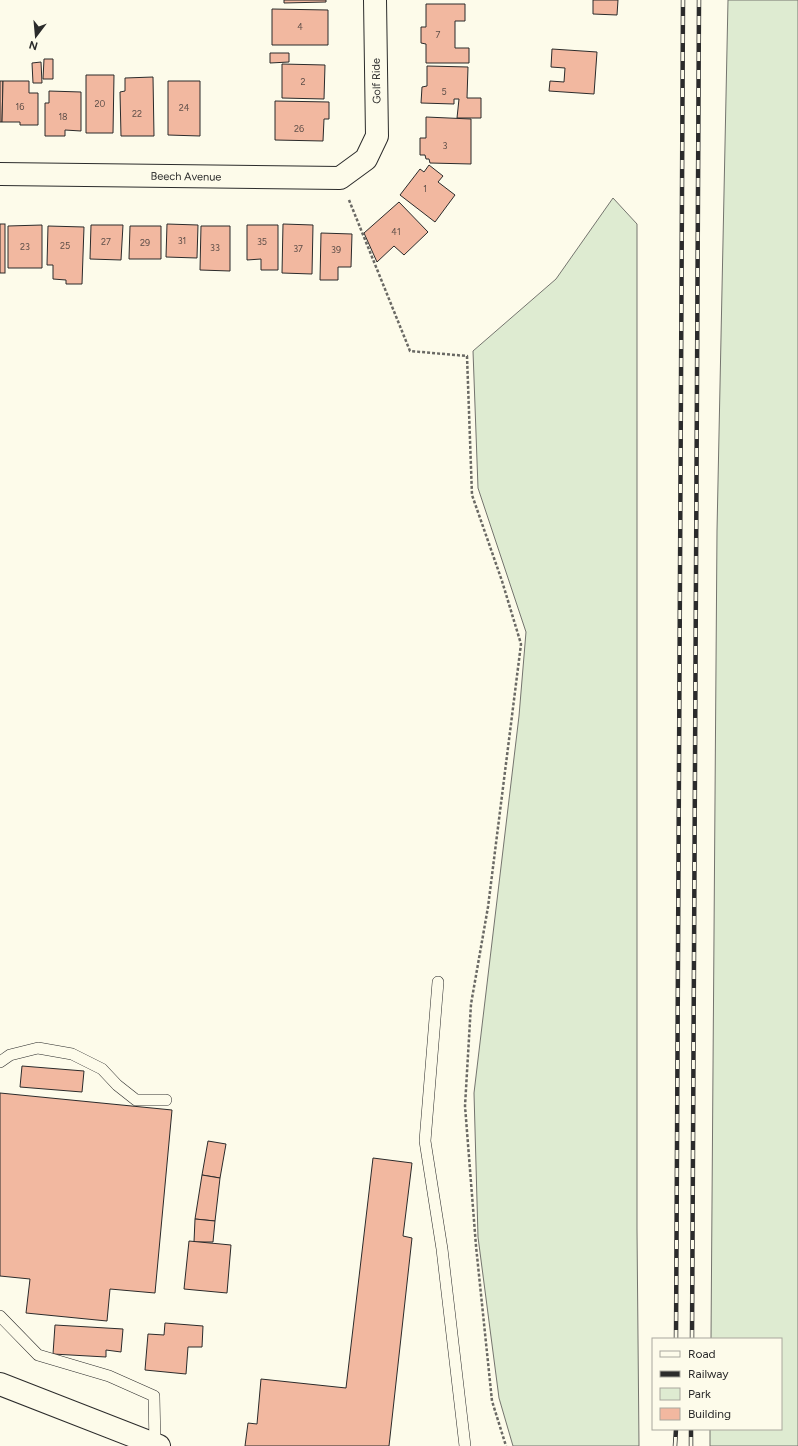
<svg xmlns="http://www.w3.org/2000/svg" width="798" height="1446" viewBox="0 0 798 1446" font-family="Figtree,sans-serif">
  <rect width="100%" height="100%" fill="#fdfbea"/>
  <g fill="#deebd1" stroke="#74746e">
    <polygon points="728,0 798,0 798,1446 710,1446 710,1429 781,1429 781,1339 711,1339 717,531"/>
    <polygon points="613,198 637,224 637,1229 639,1446 513,1446 499,1398 478,1237 474,1093 519,716 526,632 478,488 473,351 556,279"/>
  </g>
  <g fill="#f2b8a0" stroke="#2b2b2b">
    <polygon points="284,0 326,0 326,2 284,3"/>
    <polygon points="593,0 618,0 617,15 593,14"/>
    <polygon points="426,4 465,4 465,21 455,21 455,48 469,48 469,63 426,63 426,44 421,43 421,27 426,27"/>
    <polygon points="272,9 328,10 328,45 272,45"/>
    <polygon points="552,49 597,52 594,94 549,91 550,81 564,82 565,68 551,67"/>
    <polygon points="270,53 289,53 289,62 270,63"/>
    <polygon points="44,59 53,59 53,79 43,79"/>
    <polygon points="41,62 42,83 33,83 32,63"/>
    <polygon points="282,64 325,65 324,99 282,98"/>
    <polygon points="427,66 468,67 467,98 481,98 481,118 457,118 459,99 454,99 454,104 421,103 422,87 427,86"/>
    <polygon points="86,75 114,75 113,133 86,133"/>
    <polygon points="153,77 154,136 121,136 120,92 125,91 125,78"/>
    <polygon points="0,81 3,81 2,122 0,122"/>
    <polygon points="3,81 29,81 29,93 38,93 38,125 20,125 20,122 2,122"/>
    <polygon points="168,81 200,81 200,136 168,135"/>
    <polygon points="49,91 81,92 81,131 65,130 65,136 45,136 45,103 49,103"/>
    <polygon points="275,101 329,102 329,119 324,119 323,141 275,140"/>
    <polygon points="426,117 471,119 471,164 430,163 429,159 426,159 425,155 420,155 420,138 426,138"/>
    <polygon points="429,165 443,176 438,182 455,195 435,222 400,195 420,169 424,172"/>
    <polygon points="399,202 428,232 404,255 394,246 377,262 364,233"/>
    <rect x="0" y="224" width="5" height="49"/>
    <polygon points="167,224 198,225 197,258 166,257"/>
    <polygon points="283,224 313,225 312,274 282,273"/>
    <polygon points="42,225 42,268 8,268 8,226"/>
    <polygon points="91,225 123,225 121,260 90,259"/>
    <polygon points="247,225 278,225 278,270 261,270 261,259 247,260"/>
    <polygon points="48,226 84,227 82,284 66,284 66,280 53,279 53,265 47,265"/>
    <polygon points="130,226 161,226 161,259 129,259"/>
    <polygon points="201,226 230,226 230,271 200,270"/>
    <polygon points="321,233 352,234 351,267 338,267 338,280 320,280"/>
    <polygon points="22,1066 84,1071 82,1092 20,1087"/>
    <polygon points="0,1093 172,1110 155,1293 110,1289 107,1321 26,1313 30,1279 0,1276"/>
    <polygon points="208,1141 226,1144 220,1178 202,1175"/>
    <polygon points="373,1158 412,1163 403,1236 412,1238 389,1446 245,1446 248,1423 257,1424 261,1379 346,1388"/>
    <polygon points="202,1175 220,1178 215,1221 195,1219"/>
    <polygon points="195,1219 215,1221 213,1242 194,1242"/>
    <polygon points="189,1241 231,1245 227,1293 184,1289"/>
    <polygon points="165,1323 203,1326 202,1347 188,1347 186,1374 145,1370 148,1334 164,1335"/>
    <polygon points="55,1325 123,1329 121,1352 106,1350 106,1357 53,1354"/>
  </g>
  <g fill="none" stroke-linecap="round" stroke-linejoin="round">
    <g stroke="#2b2b2b" stroke-width="12">
      <g id="lane">
        <polyline points="438,982 425,1141 442,1249 465,1446"/>
        <polyline points="0,1062 10,1055 38,1048 72,1054 102,1069 117,1085 136,1100 166,1100"/>
        <polyline points="0,1316 38,1355 109,1376 154,1396 155,1445"/>
      </g>
    </g>
    <g stroke="#2b2b2b" stroke-width="24">
      <g id="street">
        <path id="s1" d="M0,174L340,178L366,159L377,136L375,0"/>
      </g>
    </g>
    <g stroke="#2b2b2b" stroke-width="24">
      <polyline id="secondary" points="0,1384 159,1446"/>
    </g>
    <polyline stroke="#6a6964" stroke-width="2.5" stroke-dasharray="3 2" stroke-linecap="butt" points="349,200 410,351 467,356 472,495 502,581 521,644 488,907 471,1004 465,1106 476,1246 492,1401 506,1446"/>
    <use href="#lane" stroke="#fdfbea" stroke-width="11"/>
    <use href="#street" stroke="#fdfbea" stroke-width="22"/>
    <use href="#secondary" stroke="#fdfbea" stroke-width="22"/>
    <g stroke="#2b2b2b" stroke-width="4.5">
      <g id="rail">
        <polyline points="676,1339 683,0"/>
        <polyline points="692,1339 699,0"/>
        <polyline points="675,1446 676,1429"/>
        <polyline points="691,1446 691,1429"/>
      </g>
    </g>
    <use href="#rail" stroke="#fdfbea" stroke-width="3" stroke-dasharray="9" stroke-linecap="butt"/>
  </g>
  <g text-anchor="middle" stroke-width="3" stroke-linejoin="round" paint-order="stroke">
    <g font-size="9" fill="#5d4e48">
      <text x="300" y="30">4</text>
      <text x="438" y="38">7</text>
      <text x="303" y="85">2</text>
      <text x="444" y="95">5</text>
      <text x="100" y="107">20</text>
      <text x="20" y="110">16</text>
      <text x="184" y="111">24</text>
      <text x="137" y="117">22</text>
      <text x="63" y="120">18</text>
      <text x="299" y="132">26</text>
      <text x="445" y="149">3</text>
      <text x="425" y="192">1</text>
      <text x="396" y="235">41</text>
      <text x="182" y="244">31</text>
      <text x="106" y="245">27</text>
      <text x="262" y="245">35</text>
      <text x="145" y="246">29</text>
      <text x="65" y="249">25</text>
      <text x="25" y="250">23</text>
      <text x="215" y="251">33</text>
      <text x="298" y="252">37</text>
      <text x="336" y="253">39</text>
    </g>
    <g font-size="11" fill="#2b2b2b" stroke="#fdfbea">
      <text transform="translate(376 81) rotate(-91)" y="4">Golf Ride</text>
      <text dy="4" stroke="none"><textPath href="#s1" startOffset="186">Beech Avenue</textPath></text>
    </g>
  </g>
  <rect x="652" y="1338" width="130" height="92" fill="#fdfbea" stroke="#a9a89e"/>
  <rect x="660" y="1351" width="20" height="6" fill="#fdfbea" stroke="#a9a89e"/>
  <text x="688" y="1358" font-size="12" fill="#2b2b2b">Road</text>
  <rect x="660" y="1371" width="20" height="6" fill="#2b2b2b" stroke="#a9a89e"/>
  <text x="688" y="1378" font-size="12" fill="#2b2b2b">Railway</text>
  <rect x="660" y="1388" width="20" height="12" fill="#deebd1" stroke="#a9a89e"/>
  <text x="688" y="1398" font-size="12" fill="#2b2b2b">Park</text>
  <rect x="660" y="1408" width="20" height="12" fill="#f2b8a0" stroke="#a9a89e"/>
  <text x="688" y="1418" font-size="12" fill="#2b2b2b">Building</text>
  <g transform="translate(36 36) rotate(196)" stroke="#fdfbea" stroke-width="3" paint-order="stroke">
  <path d="M0-3L7 15L0 10L-7 15Z" fill="#2b2b2b"/>
  <text y="-6" font-size="11" font-weight="bold" text-anchor="middle" fill="#2b2b2b">N</text>
  </g>
</svg>
